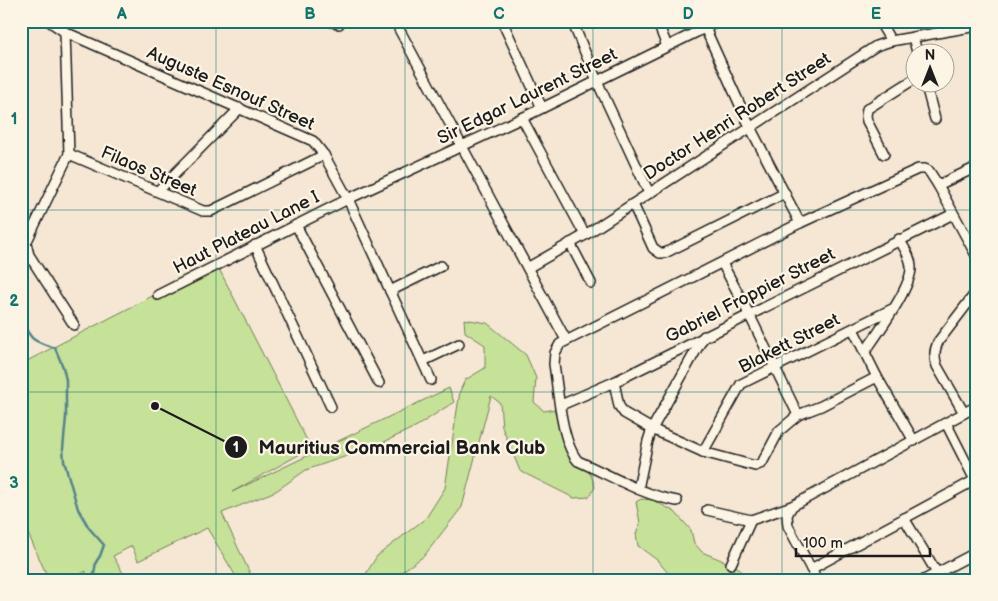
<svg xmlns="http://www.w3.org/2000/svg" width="998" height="601" viewBox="0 0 998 601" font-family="'Balsamiq Sans',sans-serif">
  <rect width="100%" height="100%" fill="#f6e7d4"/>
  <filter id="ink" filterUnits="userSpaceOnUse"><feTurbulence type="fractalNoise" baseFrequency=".02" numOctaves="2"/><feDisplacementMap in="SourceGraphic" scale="10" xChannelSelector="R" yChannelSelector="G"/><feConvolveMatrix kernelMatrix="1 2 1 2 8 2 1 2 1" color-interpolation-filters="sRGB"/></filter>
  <g filter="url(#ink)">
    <g fill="#c6e198" stroke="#717e5a">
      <polygon points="216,263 311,448 232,492 449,388 454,402 417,426 376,446 306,470 276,491 222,513 253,580 238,580 207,528 138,561 132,546 113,556 127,580 85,580 86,571 69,580 49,580 21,518 21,364"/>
      <polygon points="464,319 487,323 526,355 536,378 534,402 544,411 555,409 575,454 591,475 595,487 589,497 574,498 520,471 502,427 500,403 491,396 462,507 424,556 390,580 365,580 364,577 377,556 426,518 445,488 460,391 465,380 485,368 485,345 465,332"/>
      <polygon points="641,499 653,500 675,512 691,530 694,543 702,552 736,566 751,580 674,580 657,560 638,546 636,534 640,523 636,502"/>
    </g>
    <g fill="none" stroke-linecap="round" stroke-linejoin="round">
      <path stroke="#54838d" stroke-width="2.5" d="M21,321C34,343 32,340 55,348L63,367L66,380V417L63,449L64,461L78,509L89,528L104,545L100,556L96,562L93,580"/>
      <g stroke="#1c1c1c" stroke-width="12">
        <g id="minor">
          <polyline points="49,21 65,32 313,141 324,155 348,199 431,380"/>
          <polyline points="329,21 339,24"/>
          <polyline points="398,21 399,29 566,340"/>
          <polyline points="502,21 542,108"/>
          <polyline points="572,21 597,81 649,193"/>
          <polyline points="657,21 667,46"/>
          <polyline points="879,21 891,41"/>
          <polyline points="705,28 750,127 800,223"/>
          <polyline points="65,32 69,154 26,243 29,255 74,325"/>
          <polyline points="913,37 917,52"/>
          <polyline points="925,82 935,119"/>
          <polyline points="522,118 585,235"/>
          <polyline points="69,154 203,211 211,211 324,155"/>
          <polyline points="884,154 867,121 866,116 867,109 916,78"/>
          <polyline points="938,185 977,167"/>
          <polyline points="158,191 240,108"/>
          <polyline points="633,204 653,248 660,253 665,253 785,193"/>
          <polyline points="296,225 379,383"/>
          <polyline points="570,243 591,283"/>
          <polyline points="255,245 331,407"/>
          <polyline points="722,263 749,314 798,415"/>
          <polyline points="529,267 585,235 876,46 891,41 977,26"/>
          <polyline points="390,291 441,266"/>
          <polyline points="158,295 348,199 522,118 719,21"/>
          <polyline points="853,329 877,377 914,441"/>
          <path d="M865,352C877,334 912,287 911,267C911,257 904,248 899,239"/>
          <polyline points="423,361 459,344"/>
          <polyline points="614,382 619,406 624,413 652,429 703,452 755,466 762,463 779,431 798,415 821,406 877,377"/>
          <polyline points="561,405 614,382 953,214"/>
          <path d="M964,413L937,366C934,357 934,351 938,342L977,291"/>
          <polyline points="946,423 977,484"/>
          <polyline points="703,452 741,384 892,309"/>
          <polyline points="638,489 648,441 652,429 704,336"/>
          <path d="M677,501C642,495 610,475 578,461C561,442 558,389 554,364L555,353L560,344L800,223L918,169H925L929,171L938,185L977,257"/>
          <polyline points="707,510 751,520"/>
          <polyline points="904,518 937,573"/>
          <polyline points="731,564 751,520 792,506"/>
          <polyline points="811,569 975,480"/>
          <polyline points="817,580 788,526 787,515 792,506 977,406"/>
          <polyline points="924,580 977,552"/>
        </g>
      </g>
      <use href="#minor" stroke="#fcf5e5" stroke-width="9"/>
    </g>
  </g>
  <path fill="none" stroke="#0f766e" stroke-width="1" stroke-opacity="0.55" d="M216,21V580M405,21V580M593,21V580M782,21V580M21,210H977M21,392H977"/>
  <g text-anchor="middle" stroke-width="4.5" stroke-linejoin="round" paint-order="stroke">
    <g font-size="18" fill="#1c1c1c" stroke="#fcf5e5">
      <text transform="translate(231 88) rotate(24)" y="6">Auguste Esnouf Street</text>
      <text transform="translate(527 96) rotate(-26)" y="6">Sir Edgar Laurent Street</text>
      <text transform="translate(737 116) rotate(-33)" y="6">Doctor Henri Robert Street</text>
      <text transform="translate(149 171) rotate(23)" y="6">Filaos Street</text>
      <text transform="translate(246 232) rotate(-27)" y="6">Haut Plateau Lane I</text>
      <text transform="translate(750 295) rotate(-27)" y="6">Gabriel Froppier Street</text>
      <text transform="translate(789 343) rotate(-27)" y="6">Blakett Street</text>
    </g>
  </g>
  <path fill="none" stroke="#1c1c1c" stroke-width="2" d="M155 406L236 447"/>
  <g fill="#1c1c1c" stroke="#fcf5e5" stroke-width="2">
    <circle cx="155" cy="406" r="5"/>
    <circle cx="236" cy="447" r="12"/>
  </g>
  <g font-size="15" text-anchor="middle" font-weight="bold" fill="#fff">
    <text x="236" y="452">1</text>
  </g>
  <g font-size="19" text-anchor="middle" font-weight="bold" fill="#1c1c1c" stroke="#fcf5e5" stroke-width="4.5" stroke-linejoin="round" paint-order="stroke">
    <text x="402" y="454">Mauritius Commercial Bank Club</text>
  </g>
  <rect width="998" height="601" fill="none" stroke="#fcf5e5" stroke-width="55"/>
  <g transform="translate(930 68)"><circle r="24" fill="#fcf5e5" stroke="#a29e95"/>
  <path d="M0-4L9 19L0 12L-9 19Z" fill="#1c1c1c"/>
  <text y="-8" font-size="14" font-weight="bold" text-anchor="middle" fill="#1c1c1c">N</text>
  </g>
  <path d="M796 548v8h134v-8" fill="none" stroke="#1c1c1c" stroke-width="2.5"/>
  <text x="803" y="548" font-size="15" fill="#1c1c1c" stroke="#fcf5e5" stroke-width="4" paint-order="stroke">100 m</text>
  <rect x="28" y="28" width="942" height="546" fill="none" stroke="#0f766e" stroke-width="2"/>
  <g font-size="16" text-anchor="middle" font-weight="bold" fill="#0f766e">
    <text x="122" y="19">A</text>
    <text x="310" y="19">B</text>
    <text x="499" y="19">C</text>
    <text x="688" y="19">D</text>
    <text x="876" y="19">E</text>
    <text x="14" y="124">1</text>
    <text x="14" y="306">2</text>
    <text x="14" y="488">3</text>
  </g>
</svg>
